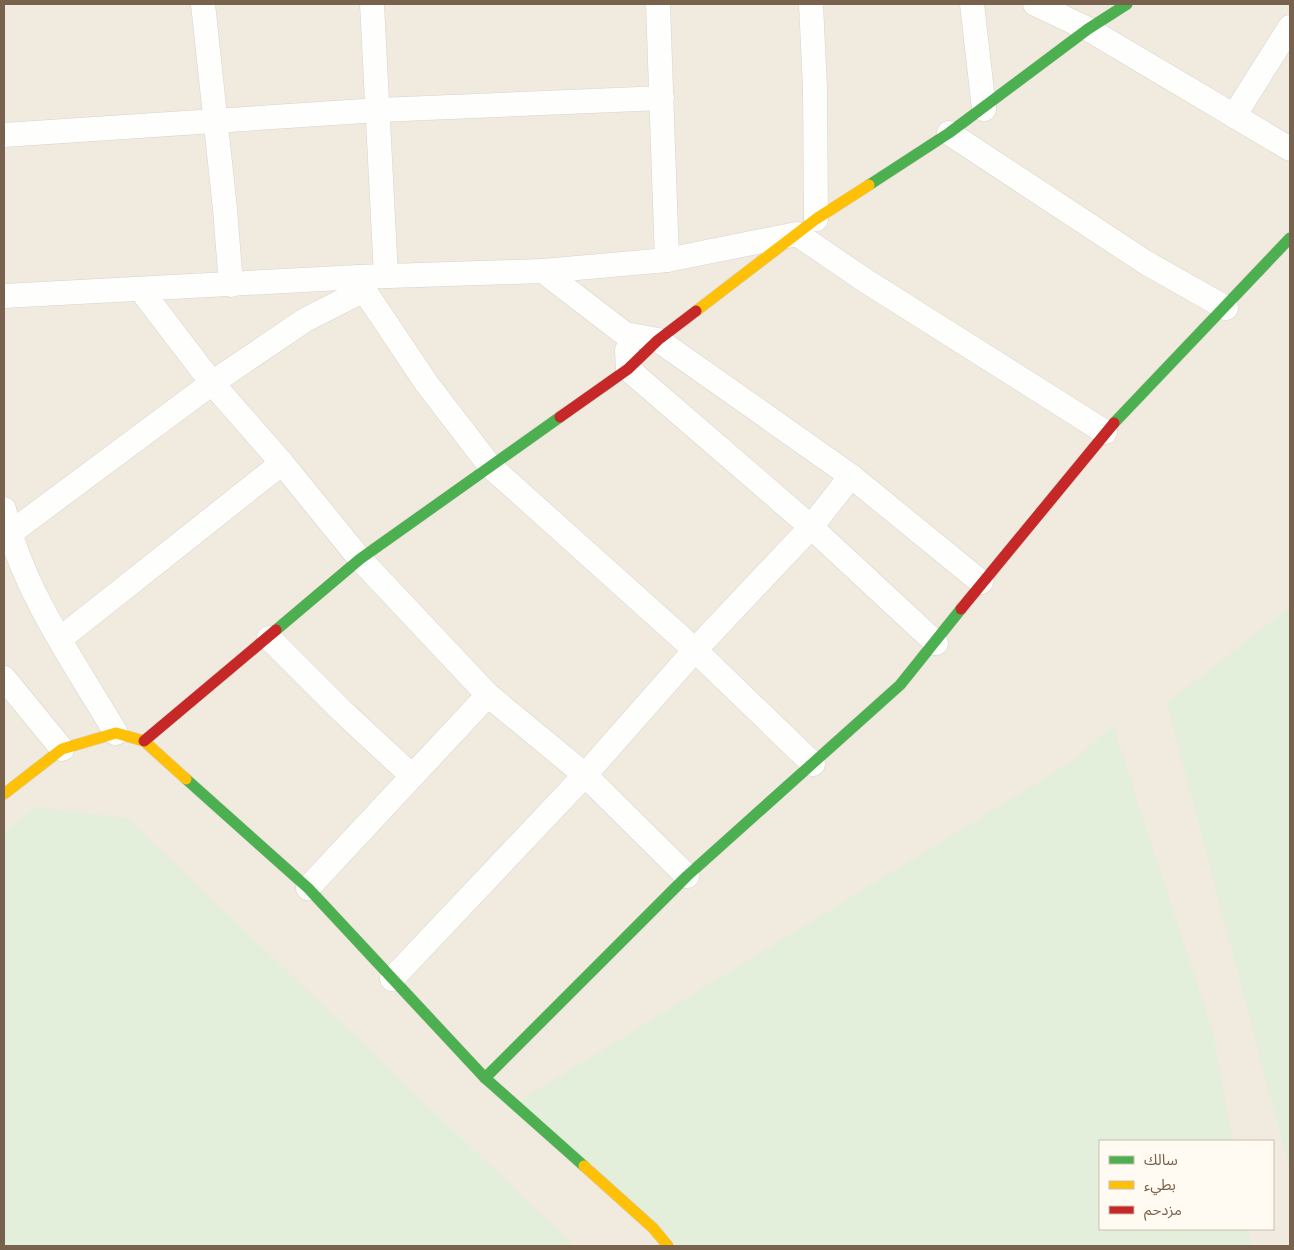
<svg xmlns="http://www.w3.org/2000/svg" width="1294" height="1250" viewBox="0 0 1294 1250" font-family="Montserrat,'Noto Sans Arabic',sans-serif">
  <rect width="100%" height="100%" fill="#f8f6f0"/>
  <path fill="#f1eade" fill-rule="evenodd" d="M4,4H1290V1246H4ZM1100,1141H1273V1229H1100Z"/>
  <g fill="#e4efdb">
    <polygon points="1290,607 1290,1172 1167,703"/>
    <polygon points="1113,725 1213,1033 1233,1141 1100,1141 1100,1229 1249,1229 1252,1246 680,1246 508,1108 1073,761"/>
    <polygon points="36,807 127,818 574,1246 4,1246 4,833"/>
  </g>
  <g fill="none" stroke-linecap="round" stroke-linejoin="round">
    <g stroke="#d8d3cd" stroke-width="25">
      <g id="street">
        <polyline points="203,4 225,209 231,285"/>
        <polyline points="372,4 386,276"/>
        <polyline points="658,4 667,260"/>
        <polyline points="811,4 815,88 816,219"/>
        <polyline points="972,4 984,109"/>
        <polyline points="1035,4 1088,29 1290,149"/>
        <polyline points="1234,116 1290,27"/>
        <polyline points="949,133 1145,262 1226,308"/>
        <polyline points="4,135 379,110 662,98"/>
        <polyline points="543,271 625,334 658,340 851,476 981,582"/>
        <polyline points="359,277 364,290 427,384 490,466 695,650 813,764"/>
        <polyline points="141,290 212,383 282,463 360,559 488,695 585,775 687,876"/>
        <polyline points="4,296 359,277 543,271 667,260 797,234 866,281 1105,432"/>
        <polyline points="627,350 628,369 811,527 936,643"/>
        <path d="M4,509C21,588 75,664 116,733"/>
        <polyline points="9,534 212,383 305,320 364,290"/>
        <polyline points="269,638 342,711 412,776"/>
        <polyline points="60,639 282,463"/>
        <polyline points="4,678 62,749"/>
        <polyline points="308,888 488,695"/>
        <polyline points="392,979 585,775 695,650 811,527 851,476"/>
      </g>
    </g>
    <g stroke="#d6d2ca" stroke-width="12">
      <g id="fast">
        <polyline points="869,185 949,133 1088,29 1127,4"/>
        <polyline points="1114,423 1290,238"/>
        <polyline points="276,630 360,559 560,417"/>
        <polyline points="186,779 308,888 485,1078 584,1166"/>
        <polyline points="485,1078 687,876 900,685 961,609"/>
      </g>
    </g>
    <g stroke="#d6d2ca" stroke-width="12">
      <g id="slow">
        <polyline points="696,311 816,219 869,185"/>
        <polyline points="4,794 62,749 116,733 144,741 186,779"/>
        <polyline points="584,1166 653,1228 668,1246"/>
      </g>
    </g>
    <g stroke="#d6d2ca" stroke-width="12">
      <g id="jam">
        <polyline points="560,417 628,369 658,340 696,311"/>
        <polyline points="961,609 1114,423"/>
        <polyline points="144,741 276,630"/>
      </g>
    </g>
    <use href="#street" stroke="#fefefd" stroke-width="24"/>
    <use href="#fast" stroke="#4caf50" stroke-width="11"/>
    <use href="#slow" stroke="#ffc107" stroke-width="11"/>
    <use href="#jam" stroke="#c62828" stroke-width="11"/>
  </g>
  <rect width="1294" height="1250" fill="none" stroke="#78624e" stroke-width="10"/>
  <rect x="1099" y="1140" width="175" height="90" fill="#fffbf2" stroke="#c9beb0"/>
  <rect x="1109" y="1156" width="25" height="8" fill="#4caf50" stroke="#c9beb0"/>
  <text x="1144" y="1165" font-size="15" fill="#78624e">سالك</text>
  <rect x="1109" y="1181" width="25" height="8" fill="#ffc107" stroke="#c9beb0"/>
  <text x="1144" y="1190" font-size="15" fill="#78624e">بطيء</text>
  <rect x="1109" y="1206" width="25" height="8" fill="#c62828" stroke="#c9beb0"/>
  <text x="1144" y="1215" font-size="15" fill="#78624e">مزدحم</text>
</svg>
